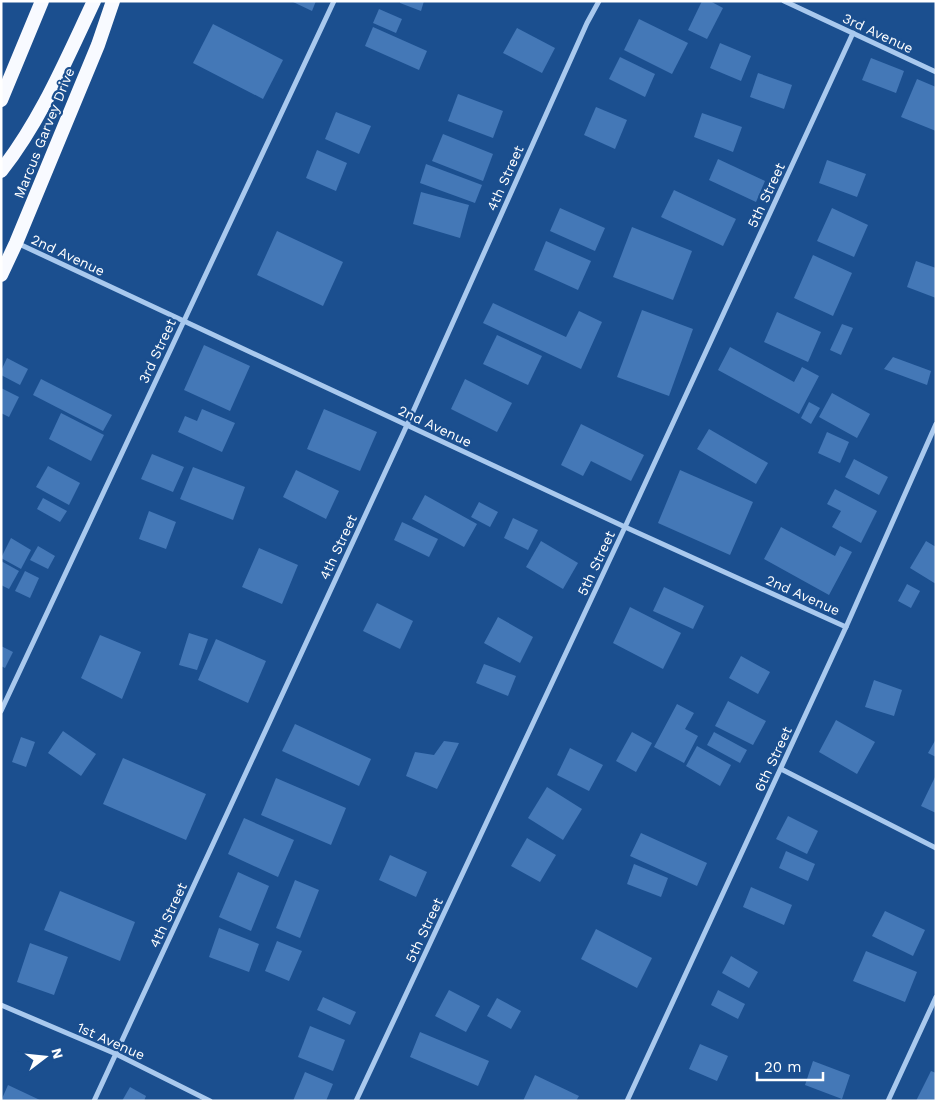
<svg xmlns="http://www.w3.org/2000/svg" width="937" height="1102" viewBox="0 0 937 1102" font-family="'Work Sans',sans-serif">
  <rect width="100%" height="100%" fill="#1b4f8f"/>
  <g fill="#4478b7">
    <polygon points="291,1 316,1 312,11"/>
    <polygon points="400,1 424,1 421,11 400,3"/>
    <polygon points="702,1 710,1 723,8 707,39 688,30"/>
    <polygon points="379,9 402,19 396,33 373,23"/>
    <polygon points="639,19 688,43 672,74 624,50"/>
    <polygon points="213,24 283,60 263,99 193,63"/>
    <polygon points="373,27 427,51 419,70 365,46"/>
    <polygon points="517,28 555,48 542,73 503,53"/>
    <polygon points="720,43 751,56 741,81 710,68"/>
    <polygon points="620,57 655,74 645,97 609,79"/>
    <polygon points="871,58 904,71 896,93 862,80"/>
    <polygon points="758,73 792,85 784,109 750,97"/>
    <polygon points="917,79 936,87 936,131 901,117"/>
    <polygon points="458,94 503,111 493,138 448,121"/>
    <polygon points="596,107 627,120 615,149 584,135"/>
    <polygon points="336,112 371,126 359,154 325,139"/>
    <polygon points="702,113 742,127 733,152 694,137"/>
    <polygon points="443,134 493,154 483,181 432,161"/>
    <polygon points="317,150 347,163 336,191 306,178"/>
    <polygon points="718,159 765,181 756,202 709,180"/>
    <polygon points="827,160 866,174 857,197 819,183"/>
    <polygon points="426,164 482,185 475,203 420,183"/>
    <polygon points="674,190 736,219 723,246 661,217"/>
    <polygon points="421,192 469,205 460,238 413,224"/>
    <polygon points="560,208 605,228 595,251 550,231"/>
    <polygon points="832,208 868,225 854,257 817,241"/>
    <polygon points="632,227 692,251 673,300 613,277"/>
    <polygon points="277,231 343,262 323,306 257,275"/>
    <polygon points="546,241 591,261 578,290 534,270"/>
    <polygon points="813,255 852,273 833,316 794,298"/>
    <polygon points="916,261 936,268 936,298 907,287"/>
    <polygon points="493,303 566,337 579,311 602,322 581,369 483,323"/>
    <polygon points="642,310 693,329 669,396 617,377"/>
    <polygon points="777,312 821,332 808,362 764,342"/>
    <polygon points="842,324 853,328 841,355 830,350"/>
    <polygon points="497,335 542,356 528,385 483,364"/>
    <polygon points="204,345 250,366 230,411 184,390"/>
    <polygon points="730,347 794,382 802,367 819,376 799,414 718,370"/>
    <polygon points="893,357 931,371 927,385 884,369"/>
    <polygon points="7,358 28,369 20,385 1,375 1,371"/>
    <polygon points="41,379 112,415 103,431 33,395"/>
    <polygon points="465,379 512,403 497,432 451,409"/>
    <polygon points="1,388 19,397 9,417 1,413"/>
    <polygon points="832,393 870,414 857,438 819,417"/>
    <polygon points="809,402 820,408 811,424 801,418"/>
    <polygon points="202,409 235,423 222,452 178,432 185,416 197,421"/>
    <polygon points="324,409 377,432 360,471 307,449"/>
    <polygon points="61,413 104,435 91,461 49,439"/>
    <polygon points="581,424 644,455 631,481 591,461 583,476 561,465"/>
    <polygon points="709,429 768,463 756,484 697,449"/>
    <polygon points="827,432 849,442 840,463 818,453"/>
    <polygon points="152,454 184,467 173,492 141,479"/>
    <polygon points="854,459 888,477 879,495 845,477"/>
    <polygon points="48,466 80,483 69,505 36,487"/>
    <polygon points="193,467 245,487 233,520 180,499"/>
    <polygon points="296,470 339,491 326,519 283,497"/>
    <polygon points="680,470 753,502 730,555 658,523"/>
    <polygon points="835,489 877,511 861,543 832,527 841,511 827,504"/>
    <polygon points="425,495 477,524 464,547 412,519"/>
    <polygon points="43,498 67,511 60,522 37,509"/>
    <polygon points="479,502 498,512 490,527 471,517"/>
    <polygon points="149,511 176,522 166,549 139,539"/>
    <polygon points="513,518 538,530 528,550 504,538"/>
    <polygon points="402,522 438,539 429,557 394,540"/>
    <polygon points="781,527 835,556 840,546 852,552 829,595 764,559"/>
    <polygon points="11,538 31,550 21,569 1,558"/>
    <polygon points="541,541 578,563 563,589 526,567"/>
    <polygon points="926,541 936,547 936,584 910,568"/>
    <polygon points="38,546 55,556 48,569 30,560"/>
    <polygon points="259,548 298,565 282,604 242,587"/>
    <polygon points="1,561 19,571 9,589 1,585"/>
    <polygon points="25,571 39,578 30,598 15,591"/>
    <polygon points="907,584 920,591 911,608 898,601"/>
    <polygon points="664,587 704,606 693,629 653,611"/>
    <polygon points="377,603 413,621 400,649 363,631"/>
    <polygon points="630,607 681,633 663,669 613,643"/>
    <polygon points="498,617 533,637 520,663 484,643"/>
    <polygon points="189,633 208,639 197,670 179,665"/>
    <polygon points="100,635 141,652 122,699 81,678"/>
    <polygon points="216,639 266,661 248,703 198,680"/>
    <polygon points="1,646 13,652 5,668 1,666"/>
    <polygon points="741,656 770,672 758,694 729,678"/>
    <polygon points="484,664 516,676 508,696 476,683"/>
    <polygon points="874,680 902,690 894,716 865,707"/>
    <polygon points="728,701 766,721 753,745 715,726"/>
    <polygon points="677,704 694,713 685,729 698,736 684,763 654,747"/>
    <polygon points="836,720 875,742 857,774 819,752"/>
    <polygon points="295,724 371,759 359,786 282,751"/>
    <polygon points="63,731 96,754 81,776 48,753"/>
    <polygon points="632,732 652,743 636,772 616,761"/>
    <polygon points="714,732 747,750 740,763 707,745"/>
    <polygon points="21,737 35,742 26,767 12,762"/>
    <polygon points="936,739 936,757 928,753"/>
    <polygon points="444,741 459,743 437,789 406,776 415,752 434,755"/>
    <polygon points="697,746 731,765 720,786 686,766"/>
    <polygon points="570,748 603,765 589,791 557,775"/>
    <polygon points="123,758 206,794 186,840 103,804"/>
    <polygon points="936,775 936,813 921,806"/>
    <polygon points="276,778 346,808 331,845 261,815"/>
    <polygon points="547,787 582,809 563,840 528,818"/>
    <polygon points="788,816 818,831 807,854 776,839"/>
    <polygon points="244,818 294,840 278,877 228,854"/>
    <polygon points="641,833 707,863 697,886 630,856"/>
    <polygon points="527,838 556,855 540,882 511,866"/>
    <polygon points="786,851 815,864 808,881 779,868"/>
    <polygon points="390,855 427,872 416,897 379,880"/>
    <polygon points="634,864 668,878 661,897 627,884"/>
    <polygon points="238,872 269,886 251,931 219,917"/>
    <polygon points="295,880 319,890 300,938 276,928"/>
    <polygon points="751,887 792,905 784,925 743,907"/>
    <polygon points="60,891 135,922 120,961 44,930"/>
    <polygon points="885,911 925,930 913,956 872,936"/>
    <polygon points="219,928 259,944 249,972 209,957"/>
    <polygon points="596,929 652,958 637,988 581,959"/>
    <polygon points="277,941 302,951 289,981 265,971"/>
    <polygon points="30,943 68,957 54,995 17,982"/>
    <polygon points="866,951 917,972 905,1002 853,981"/>
    <polygon points="731,956 758,972 749,988 722,973"/>
    <polygon points="449,990 480,1006 466,1032 435,1016"/>
    <polygon points="718,990 745,1004 738,1019 711,1005"/>
    <polygon points="323,997 356,1012 350,1025 317,1010"/>
    <polygon points="497,998 521,1011 511,1029 487,1016"/>
    <polygon points="310,1026 345,1040 333,1071 298,1057"/>
    <polygon points="420,1032 489,1061 478,1086 410,1057"/>
    <polygon points="700,1044 728,1056 717,1081 689,1069"/>
    <polygon points="813,1061 850,1075 842,1099 805,1085"/>
    <polygon points="931,1071 936,1073 936,1101 916,1101"/>
    <polygon points="305,1072 333,1084 326,1101 293,1101"/>
    <polygon points="535,1075 579,1096 576,1101 523,1101"/>
    <polygon points="8,1085 42,1101 1,1101"/>
    <polygon points="130,1087 146,1096 144,1101 122,1101"/>
  </g>
  <g fill="none" stroke-linecap="round" stroke-linejoin="round">
    <g stroke="#a9c9ee" stroke-width="5">
      <polyline points="784,1 936,72"/>
      <polyline points="17,243 625,527 846,627"/>
      <polyline points="1,711 334,1"/>
      <polyline points="781,769 936,848"/>
      <polyline points="1,1005 116,1054 210,1101"/>
      <polyline points="94,1101 407,425 587,23 599,1"/>
      <polyline points="356,1101 625,527 853,33"/>
      <polyline points="627,1101 846,627 936,424"/>
      <polyline points="888,1101 936,997"/>
    </g>
    <g stroke="#f8faff" stroke-width="14">
      <polyline points="1,100 42,1"/>
      <path d="M1,171C41,120 66,60 94,1"/>
      <polyline points="1,275 16,243 98,45 113,1"/>
    </g>
  </g>
  <g text-anchor="middle" stroke-width="4.5" stroke-linejoin="round" paint-order="stroke">
    <g font-size="14" fill="#fff" stroke="#1b4f8f">
      <text transform="translate(878 33) rotate(25)" y="5">3rd Avenue</text>
      <text transform="translate(44 133) rotate(-68)" y="5">Marcus Garvey Drive</text>
      <text transform="translate(505 178) rotate(-66)" y="5">4th Street</text>
      <text transform="translate(766 195) rotate(-65)" y="5">5th Street</text>
      <text transform="translate(68 255) rotate(25)" y="5">2nd Avenue</text>
      <text transform="translate(157 351) rotate(-65)" y="5">3rd Street</text>
      <text transform="translate(435 426) rotate(25)" y="5">2nd Avenue</text>
      <text transform="translate(338 547) rotate(-65)" y="5">4th Street</text>
      <text transform="translate(596 563) rotate(-65)" y="5">5th Street</text>
      <text transform="translate(803 595) rotate(24)" y="5">2nd Avenue</text>
      <text transform="translate(773 759) rotate(-65)" y="5">6th Street</text>
      <text transform="translate(168 915) rotate(-65)" y="5">4th Street</text>
      <text transform="translate(424 930) rotate(-65)" y="5">5th Street</text>
      <text transform="translate(111 1041) rotate(24)" y="5">1st Avenue</text>
    </g>
  </g>
  <rect width="937" height="1102" fill="none" stroke="#ffffff" stroke-width="5"/>
  <g transform="translate(45 1057) rotate(74)" stroke="#1b4f8f" stroke-width="4" paint-order="stroke">
  <path d="M0-4L9 19L0 12L-9 19Z" fill="#ffffff"/>
  <text y="-8" font-size="14" font-weight="bold" text-anchor="middle" fill="#ffffff">N</text>
  </g>
  <path d="M757 1072v8h66v-8" fill="none" stroke="#ffffff" stroke-width="2.5"/>
  <text x="764" y="1072" font-size="15" fill="#ffffff" stroke="#1b4f8f" stroke-width="4" paint-order="stroke">20 m</text>
</svg>
